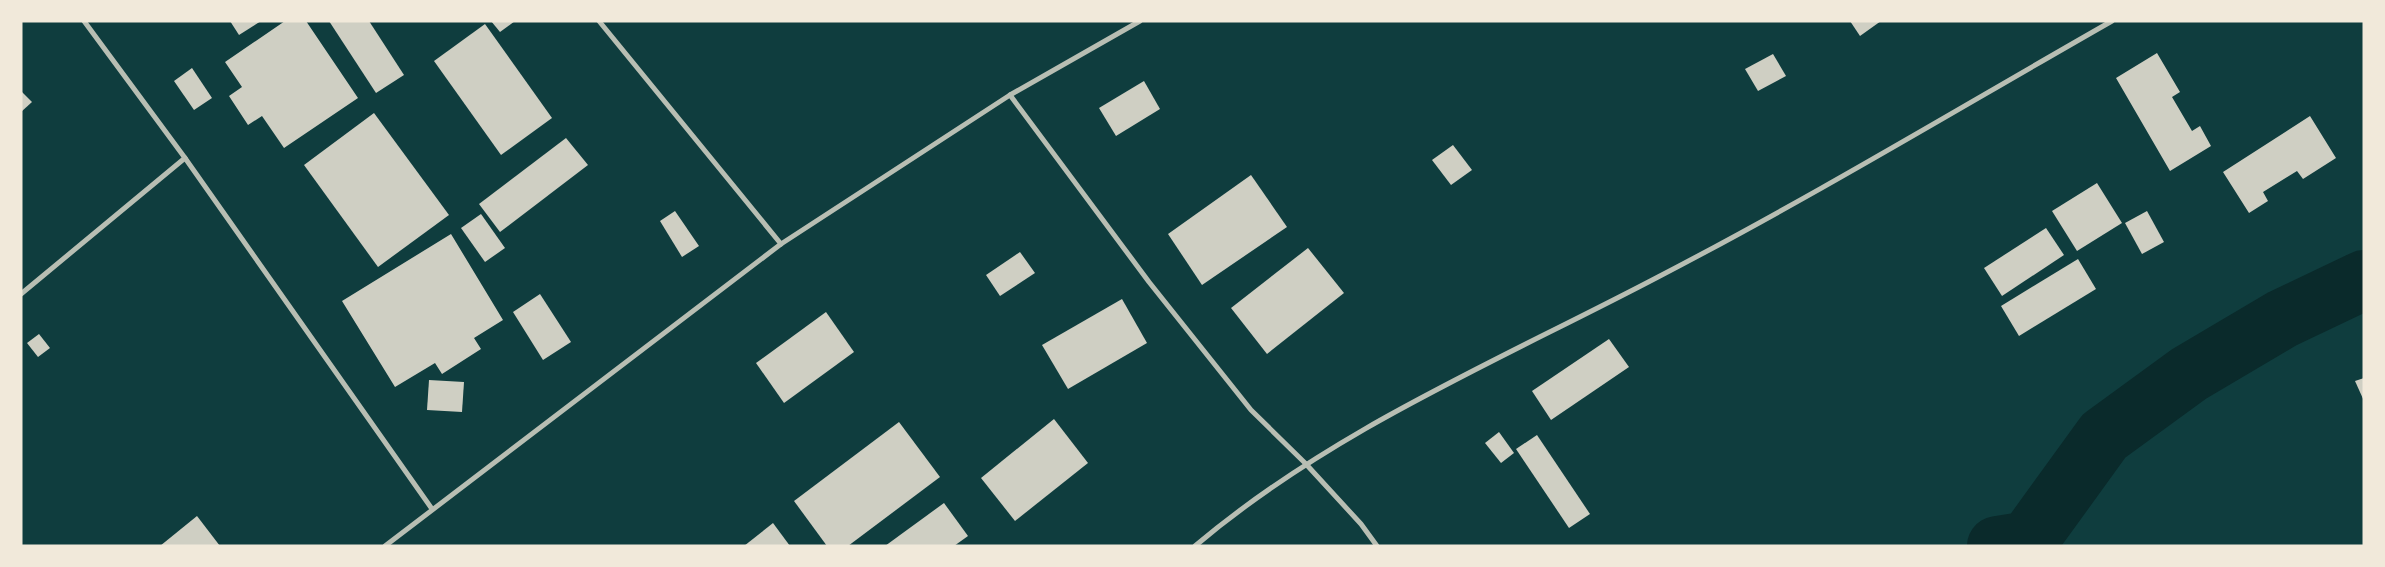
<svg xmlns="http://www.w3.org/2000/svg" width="2385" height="567" viewBox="0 0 2385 567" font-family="Overpass,sans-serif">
  <rect width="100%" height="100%" fill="#0f3d3e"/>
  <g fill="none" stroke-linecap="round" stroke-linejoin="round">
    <polyline stroke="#0a2a2b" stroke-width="60" points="1997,546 2028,541 2104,436 2189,374 2282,319 2364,280"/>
  </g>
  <g fill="#cfcfc3">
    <polygon points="230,21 261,21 239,35"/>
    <polygon points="285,21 306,21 358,98 284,148 262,116 248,125 229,96 242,87 225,62"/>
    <polygon points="329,21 369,21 404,75 376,93"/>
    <polygon points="491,21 515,21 500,32"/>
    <polygon points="1850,21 1881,21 1860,36"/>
    <polygon points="485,24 552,118 501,155 434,61"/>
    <polygon points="2157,53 2180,92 2172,97 2192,131 2200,126 2211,146 2170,171 2116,78"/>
    <polygon points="1773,54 1786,76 1758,91 1745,69"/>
    <polygon points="192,68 212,98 194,110 174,81"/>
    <polygon points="1144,81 1160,109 1116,136 1099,108"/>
    <polygon points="21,91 32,102 21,112"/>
    <polygon points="374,113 449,215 378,267 304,165"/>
    <polygon points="2310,116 2336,158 2303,179 2297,171 2263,192 2268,201 2249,213 2223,172"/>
    <polygon points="566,138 588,165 500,232 479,204"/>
    <polygon points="1453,145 1472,170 1451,185 1432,160"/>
    <polygon points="1251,175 1287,227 1202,285 1168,234"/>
    <polygon points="2097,183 2122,223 2077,251 2052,211"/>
    <polygon points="675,211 699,246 682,257 660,221"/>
    <polygon points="2147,211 2164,242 2142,254 2125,223"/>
    <polygon points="481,214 505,248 485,262 461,228"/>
    <polygon points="2046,228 2064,255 2002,296 1984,268"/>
    <polygon points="451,234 503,320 474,338 481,349 442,374 435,363 395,387 342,301"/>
    <polygon points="1308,248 1344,293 1267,354 1231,308"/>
    <polygon points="1020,252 1035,273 1000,296 986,275"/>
    <polygon points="2078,259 2096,289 2019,336 2001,306"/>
    <polygon points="540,294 571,342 543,360 513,312"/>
    <polygon points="1122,299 1147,343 1068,389 1042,345"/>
    <polygon points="826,312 854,352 784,403 756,363"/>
    <polygon points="39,334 50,348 38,357 27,343"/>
    <polygon points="1609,339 1629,367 1551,420 1532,391"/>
    <polygon points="2364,378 2364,401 2355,381"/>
    <polygon points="429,380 464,382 462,412 427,410"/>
    <polygon points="1054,419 1088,463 1015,521 981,478"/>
    <polygon points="899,422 940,477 848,546 827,546 794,501"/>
    <polygon points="1499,432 1514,453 1501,463 1485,443"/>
    <polygon points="1537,435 1590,514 1569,528 1516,449"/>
    <polygon points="944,503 968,536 954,546 885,546"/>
    <polygon points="197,516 220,546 160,546"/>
    <polygon points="773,523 790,546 744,546"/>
  </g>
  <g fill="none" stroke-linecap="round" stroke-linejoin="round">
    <g stroke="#b8beb3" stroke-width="5">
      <polyline points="84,21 185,158 432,509"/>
      <polyline points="599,21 781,244"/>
      <polyline points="1010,95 1149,282 1251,410 1305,463 1361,524 1377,546"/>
      <polyline points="21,294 185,158"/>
      <polyline points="385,546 781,244 1010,95 1140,21"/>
      <path d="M1195,546C1332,430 1500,360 1658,277C1812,197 1961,107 2112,21"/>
    </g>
  </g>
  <rect width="2385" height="567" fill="none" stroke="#f1e9da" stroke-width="45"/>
</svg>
